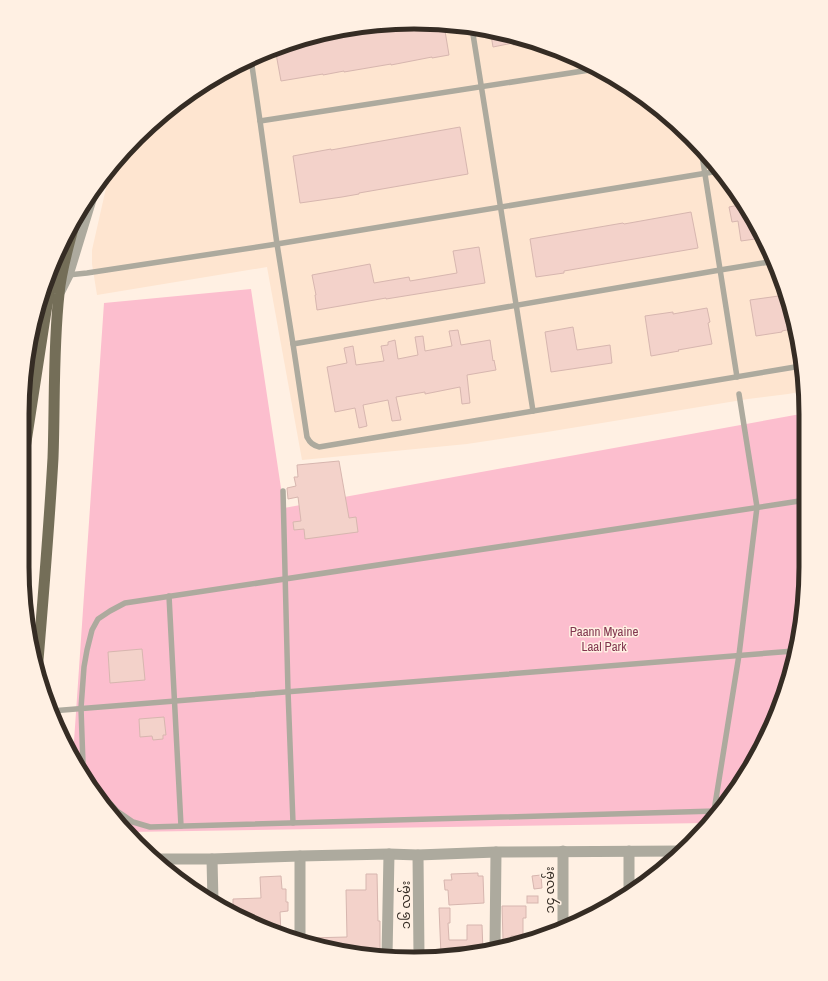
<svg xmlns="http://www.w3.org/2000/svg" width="828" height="981" viewBox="0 0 828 981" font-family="'Archivo Narrow','Noto Sans Myanmar',sans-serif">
  <rect width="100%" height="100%" fill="#fff0e3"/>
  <polygon fill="#fee5d0" points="414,22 491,30 564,52 632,88 691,137 740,196 776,264 798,337 804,391 788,394 748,399 547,432 467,444 302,460 267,267 97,295 92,264 92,250 111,166 137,137 196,88 264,52 338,29"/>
  <polygon fill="#fcbece" points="251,289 284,508 806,413 805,593 785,693 753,763 707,823 127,832 119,825 73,756 104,303"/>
  <g fill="#f3d2ca" stroke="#d7b6af">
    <polygon points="414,22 444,25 449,55 432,58 432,57 391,65 391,64 344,72 344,71 323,75 323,74 281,81 275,48 338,29"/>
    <polygon points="490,29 491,30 531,42 513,45 513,43 493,47"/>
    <polygon points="460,127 468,174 405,185 359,193 359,194 342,197 300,203 293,156 331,149 331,150"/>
    <polygon points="744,204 756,227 762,238 741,241 738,221 732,222 729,207"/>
    <polygon points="691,212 698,248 564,271 564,273 536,277 530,239 623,223 624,224"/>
    <polygon points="479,247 485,283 386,299 386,298 317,310 315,295 316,295 312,275 370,264 374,283 409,277 410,281 457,273 453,251"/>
    <polygon points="786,295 796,328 782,331 782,332 756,336 750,300"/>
    <polygon points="707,308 710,322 708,323 712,344 678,350 679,351 651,356 645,316 673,312 673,314"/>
    <polygon points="573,327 577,350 610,345 612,363 551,372 545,332"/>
    <polygon points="458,330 461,345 490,340 493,361 494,360 496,370 467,375 470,403 462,404 460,387 425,394 425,392 396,397 401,420 392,421 388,400 363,405 367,426 359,428 355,408 335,412 327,367 347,363 344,348 353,346 356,365 384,361 381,346 388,345 388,342 395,340 398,359 418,355 415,337 423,336 425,351 452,346 449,331"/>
    <polygon points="339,461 349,518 356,517 358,532 305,539 304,529 294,530 293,522 301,521 298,497 288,499 287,488 296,486 294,477 298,477 297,465"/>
    <polygon points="142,649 145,680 110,683 108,652"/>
    <polygon points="164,717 166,735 163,735 163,739 153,740 152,736 140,737 139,719"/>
    <polygon points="478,873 478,876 483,876 484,903 449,905 448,890 445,890 444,880 452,880 451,874"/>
    <polygon points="366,874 377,874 378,921 380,921 380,956 363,956 339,949 339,944 321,945 307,941 307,938 347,937 346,890 366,890"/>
    <polygon points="541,875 542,888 534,889 532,876"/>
    <polygon points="281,876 282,889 286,889 286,902 288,902 288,911 280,912 281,934 264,929 233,913 233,899 261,898 260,877"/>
    <rect x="527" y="896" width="11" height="7"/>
    <polygon points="502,906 526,906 526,918 523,918 523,936 511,936 510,940 503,940"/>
    <polygon points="439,908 450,908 450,923 448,923 449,940 467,940 467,925 482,925 483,951 467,955 441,955"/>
  </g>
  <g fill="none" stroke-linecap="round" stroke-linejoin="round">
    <g stroke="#adaa9e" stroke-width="5.5">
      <polyline points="472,28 533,411"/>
      <path d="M251,59L260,121L277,244L293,344L307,437C310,443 313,445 319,447L801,366"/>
      <polyline points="260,121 596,69"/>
      <polyline points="701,149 737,377"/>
      <polyline points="68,275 87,273 277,244 719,171"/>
      <polyline points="293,344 720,270 775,261"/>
      <polyline points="283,491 288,691 293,823"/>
      <polyline points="169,596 181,826"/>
      <polyline points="51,711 794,651"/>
      <polyline points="714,811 739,655 757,507 739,394"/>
      <polyline points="716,811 150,827 133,822 117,811 90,781 83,764 81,708 84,667 87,650 92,630 98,619 110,611 125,603 544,540 806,500"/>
    </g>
    <g stroke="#adaa9e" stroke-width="11">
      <polyline points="60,291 68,275 94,190"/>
      <polyline points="629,851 629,894"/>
      <polyline points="418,855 419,956"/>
      <polyline points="300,856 300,939"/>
      <polyline points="158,859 212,859 300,856 389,854 418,855 496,852 683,851"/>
      <polyline points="212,859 213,902"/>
      <polyline points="563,930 563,851"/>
      <polyline points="495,948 496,852"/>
      <polyline points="387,956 389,854"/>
    </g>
    <g stroke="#746e58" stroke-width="11">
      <polyline points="27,356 39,327"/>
      <polyline points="24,455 46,311 55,260"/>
      <path d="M37,672C43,601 49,529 53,458C55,403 53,349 59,294C61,269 69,245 75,221"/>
    </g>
  </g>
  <g text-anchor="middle" stroke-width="3" stroke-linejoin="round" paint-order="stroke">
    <g font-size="13" fill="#82364f" stroke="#fff0e3">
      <text x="604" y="636">Paann Myaine<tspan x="604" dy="15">Laal Park</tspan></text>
    </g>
    <g font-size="13" fill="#352c24" stroke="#fff0e3">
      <text transform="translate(549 890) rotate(-90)" y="5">၁၄ လမ်း</text>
      <text transform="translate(405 905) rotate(-90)" y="5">၁၆ လမ်း</text>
    </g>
  </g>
  <path d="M0 0H828V981H0ZM414 29H414A385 385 0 0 1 799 414V567A385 385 0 0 1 414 952H414A385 385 0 0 1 29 567V414A385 385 0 0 1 414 29Z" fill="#fff0e3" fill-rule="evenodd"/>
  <path fill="none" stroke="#352c24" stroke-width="5" d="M414 29H414A385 385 0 0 1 799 414V567A385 385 0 0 1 414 952H414A385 385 0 0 1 29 567V414A385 385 0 0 1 414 29Z"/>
</svg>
